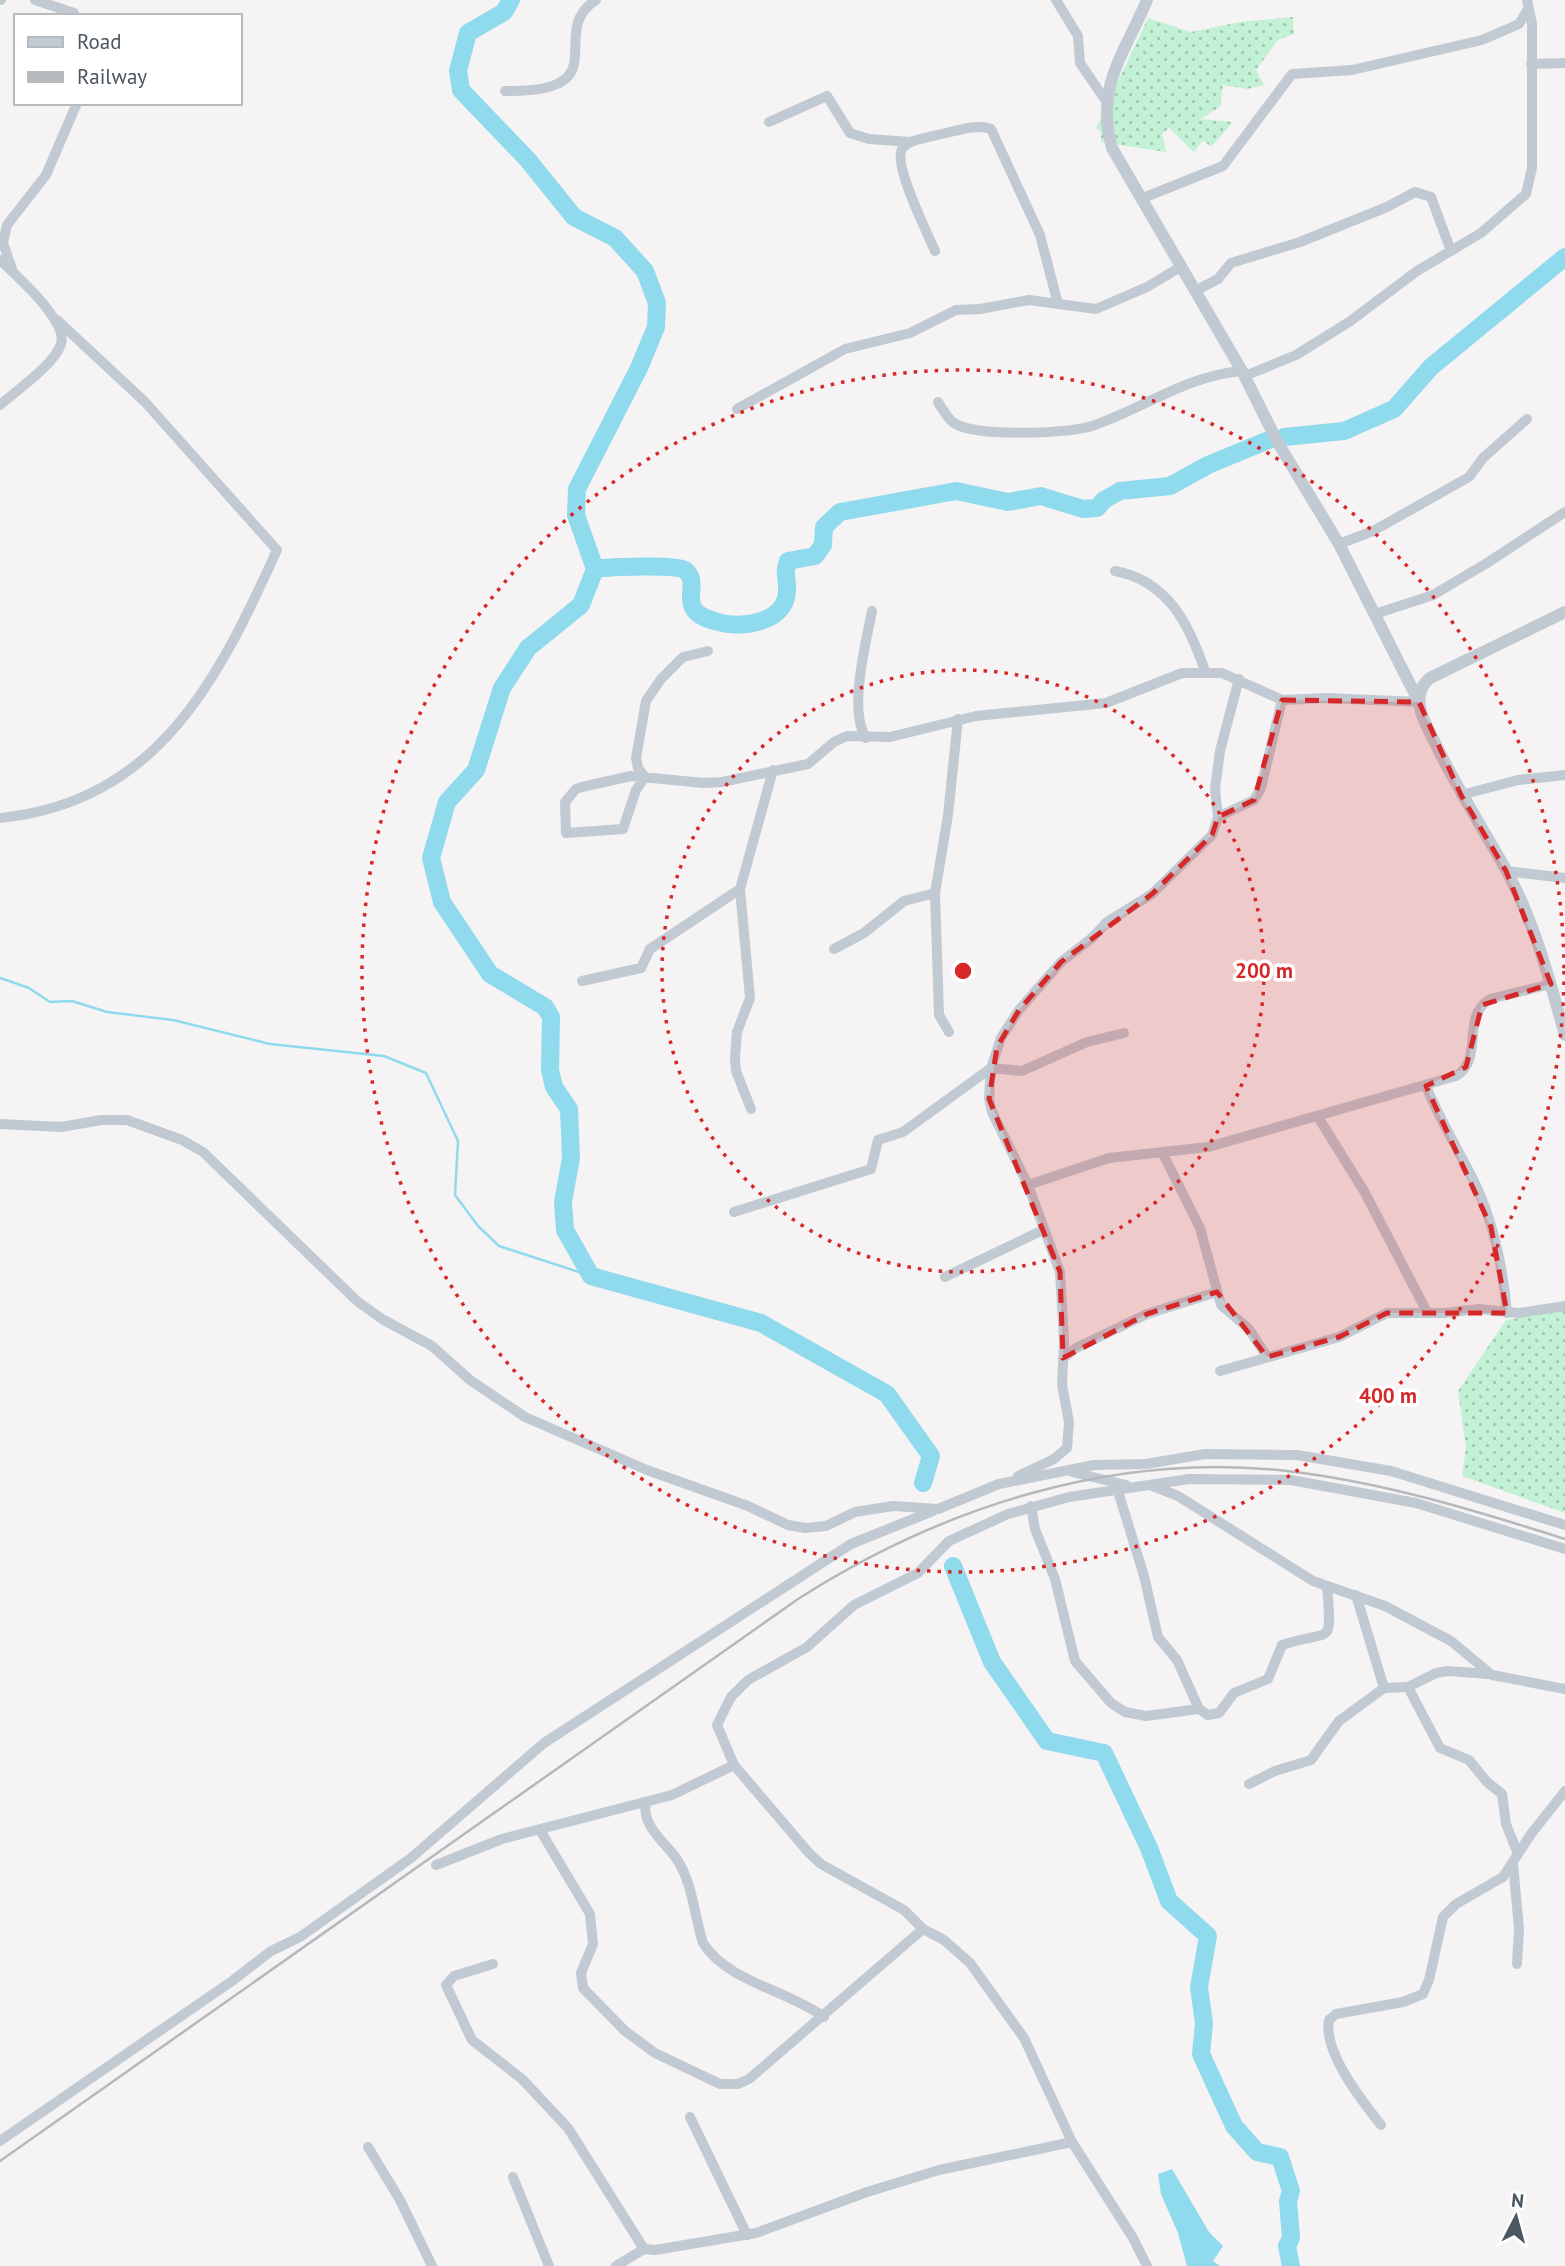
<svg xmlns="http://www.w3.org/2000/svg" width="1565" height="2266" viewBox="0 0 1565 2266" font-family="'PT Sans',sans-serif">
  <defs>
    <pattern id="grass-dots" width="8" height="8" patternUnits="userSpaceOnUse" patternTransform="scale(1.75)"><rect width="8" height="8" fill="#c3f1d5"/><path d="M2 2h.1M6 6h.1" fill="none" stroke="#a0c6b0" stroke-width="1.8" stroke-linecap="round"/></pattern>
  </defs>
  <rect width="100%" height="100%" fill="#f5f3f3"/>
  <g fill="url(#grass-dots)">
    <polygon points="1293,17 1294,34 1278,40 1256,70 1264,85 1247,89 1223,85 1220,107 1200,119 1233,122 1211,147 1203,140 1194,152 1169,128 1162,134 1166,152 1101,142 1101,132 1096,128 1148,18 1191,32 1240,22"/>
    <polygon points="1565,1310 1565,1513 1462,1476 1466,1448 1458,1391 1506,1320"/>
  </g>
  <polygon fill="#90daee" points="1172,2169 1209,2232 1223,2246 1213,2261 1220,2266 1187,2266 1178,2233 1161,2194 1158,2174"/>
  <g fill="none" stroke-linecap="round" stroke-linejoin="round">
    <polyline stroke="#90daee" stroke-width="2.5" points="0,978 29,988 50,1002 72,1001 107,1012 173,1020 270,1044 384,1056 426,1073 458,1141 455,1195 478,1226 499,1246 591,1276"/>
    <g stroke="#90daee" stroke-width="18">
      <polyline points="511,0 504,12 468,33 458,71 461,90 528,160 574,217 615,238 645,271 657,303 656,327 639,368 577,489 576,515 595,569 581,605 528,648 502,688 476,770 447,802 431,858 442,902 490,974 545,1007 551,1017 550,1070 554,1087 569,1109 571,1158 563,1202 565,1230 591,1276 761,1323 887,1394 931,1456 923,1483"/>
      <polyline points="1284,437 1344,431 1394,409 1431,367 1565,257"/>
      <path d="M595,569C608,567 677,564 685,570C697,579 688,594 692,605C695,615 709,620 718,622C741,629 785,623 787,592C788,579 783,572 788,561L815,556L823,545L824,527L840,512L956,491L1008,502L1041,496L1083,509L1097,508L1104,500L1120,491L1170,486L1208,465L1271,439"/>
      <polyline points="953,1566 992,1662 1047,1741 1104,1753 1149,1848 1169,1901 1208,1936 1199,1987 1204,2023 1201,2054 1234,2126 1257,2152 1280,2157 1291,2191 1288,2201 1291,2238 1287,2246 1291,2266"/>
    </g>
    <g stroke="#c1cad2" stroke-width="10">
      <polyline points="0,0 1,0"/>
      <polyline points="35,0 74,13"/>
      <polyline points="1056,0 1078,36 1080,63 1106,101"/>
      <polyline points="1531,64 1565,63"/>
      <path d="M505,91C621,93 545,32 596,0"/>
      <polyline points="769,122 827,96 850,133 869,139 911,142"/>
      <polyline points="1143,198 1223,166 1292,74 1352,70 1482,40 1519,24 1528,9"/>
      <path d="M935,251C927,232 893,165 902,149C908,139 927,138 937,135C954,132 975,123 991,129L1040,235L1058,304"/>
      <path d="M0,260C17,276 68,321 61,344C55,364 16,391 0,405"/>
      <polyline points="12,269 3,243 7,225 46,175 77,103"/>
      <polyline points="1197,290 1218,279 1231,263 1300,242 1387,207 1415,192 1431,197 1451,251"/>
      <polyline points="1245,376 1296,355 1349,322 1417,271 1481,233 1526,194 1532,168 1532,24 1527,0"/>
      <path d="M938,402C943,410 947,418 954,423C975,437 1068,434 1092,426C1143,409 1185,376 1242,371"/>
      <polyline points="737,409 845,349 910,333 956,310 980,309 1029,300 1096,309 1147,287 1182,266"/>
      <polyline points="1339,544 1373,531 1469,477 1483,458 1527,419"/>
      <path d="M1115,571C1168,581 1189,624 1205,671"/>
      <polyline points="1375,614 1433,595 1487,563 1565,512"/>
      <polyline points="708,651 683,657 661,679 646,701 636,758 638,768 645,777 636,790 623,829 566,833 565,802 576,789 582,787 631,776 704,783 722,782 808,764 834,742 847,736 890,737 976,716 1106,703 1182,673 1222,673 1282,700 1327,698 1419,702"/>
      <path d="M866,738C848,710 866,643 872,611"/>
      <polyline points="1461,795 1518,780 1565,775"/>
      <polyline points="1218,817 1254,800 1261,788 1282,700"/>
      <path d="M0,818C158,802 218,680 277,550L145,402L57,320"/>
      <polyline points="1506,871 1565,878"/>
      <polyline points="834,949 864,933 904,901 935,893"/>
      <polyline points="582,981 641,968 650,949 740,889"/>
      <polyline points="949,1032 939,1015 935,893 948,815 958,719"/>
      <path d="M1426,1086C1439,1118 1456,1146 1472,1177C1493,1219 1503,1267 1507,1313"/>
      <polyline points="751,1109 736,1071 735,1058 737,1032 750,998 740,889 773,770"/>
      <polyline points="1318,1117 1364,1191 1427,1312"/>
      <polyline points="0,1124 61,1127 101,1120 127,1120 182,1140 203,1152 357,1301 382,1319 432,1346 470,1380 525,1417 647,1470 748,1506 788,1525 805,1528 826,1526 855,1512 893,1506 938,1509 999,1484 1094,1465 1146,1464 1205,1454 1297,1455 1391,1471 1565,1525"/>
      <polyline points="1163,1154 1200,1228 1221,1305 1249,1329 1267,1357"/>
      <path d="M1028,1185L1109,1158L1208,1147L1456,1076C1485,1058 1460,1017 1490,999L1551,984"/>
      <polyline points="734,1212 871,1169 878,1140 903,1132 991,1068 1022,1071 1087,1042 1124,1033"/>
      <polyline points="945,1277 1043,1230"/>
      <polyline points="1063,1358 1076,1348 1147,1314 1217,1292"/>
      <polyline points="1220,1371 1339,1337 1387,1313 1444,1313 1479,1309 1519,1313 1565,1306"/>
      <polyline points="1072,1472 1126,1485"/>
      <polyline points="1018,1476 1054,1459 1067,1448 1069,1422 1062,1385 1064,1341 1060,1272 1028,1185 992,1112 989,1099 991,1068 1001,1038 1019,1010 1061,962 1092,938 1107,922 1152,894 1212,835 1218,817 1215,789 1220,751 1239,679"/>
      <polyline points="1150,1485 1178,1496 1313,1581 1385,1606 1451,1641 1492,1675 1565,1689"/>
      <path d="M1117,1488L1144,1576L1158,1637L1177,1660L1199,1709L1208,1715L1219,1713L1234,1693L1268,1679L1282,1645C1332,1628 1332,1650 1327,1586"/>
      <polyline points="1031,1506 1035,1529 1055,1579 1075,1661 1111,1703 1125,1712 1146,1716 1199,1709"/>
      <polyline points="1356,1595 1384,1688"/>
      <polyline points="1408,1687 1440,1748 1469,1760 1487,1782 1502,1794 1506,1824 1518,1854"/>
      <polyline points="1249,1784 1275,1771 1311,1760 1339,1721 1384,1688 1408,1687 1436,1673 1448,1671 1488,1674"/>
      <path d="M646,1802C641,1826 664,1841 676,1858C693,1883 694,1915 703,1943C728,1982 787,1990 824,2017"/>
      <polyline points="540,1830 590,1914 593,1944 581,1973 583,1988 625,2031 655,2053 720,2084 738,2084 749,2079 923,1929"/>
      <polyline points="1513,1864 1519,1929 1517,1964"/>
      <polyline points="436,1865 502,1839 672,1795 734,1765"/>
      <polyline points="493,1964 454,1976 446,1985 472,2040 522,2079 568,2128 644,2249 655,2250 756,2233 867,2192 939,2170 1072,2142"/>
      <polyline points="690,2117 747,2235"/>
      <path d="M1381,2125C1362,2101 1323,2052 1329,2020L1336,2014L1403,2002L1423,1994L1429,1980L1443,1917L1456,1904L1503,1877L1531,1834L1565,1791"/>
      <polyline points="0,2141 232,1981 271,1951 300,1937 411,1858 544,1743 851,1544 933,1511"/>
      <polyline points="368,2147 400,2200 432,2266"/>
      <polyline points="513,2177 549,2266"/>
      <polyline points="616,2266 644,2249"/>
      <polyline points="1147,2266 1133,2238 1072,2142 1024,2038 970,1963 944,1940 923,1929 904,1910 821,1864 809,1853 734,1765 717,1725 731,1697 748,1680 807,1647 854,1605 918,1573 949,1541 1008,1514 1069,1497 1189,1479 1291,1480 1416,1503 1565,1549"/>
    </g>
    <g stroke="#c1cad2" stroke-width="12">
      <path d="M1147,0C1124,55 1095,86 1112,148L1242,371L1278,443L1339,544L1419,702"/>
      <path d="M1565,612L1430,678C1419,687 1418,698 1421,712C1425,725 1433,738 1439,751C1459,791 1483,829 1505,868C1534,920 1549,978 1565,1035"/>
    </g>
    <path stroke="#b5b8bd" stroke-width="2.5" d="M0,2161L798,1599C942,1507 1115,1451 1287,1471C1382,1482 1474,1510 1565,1539"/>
  </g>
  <path fill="#d62828" fill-opacity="0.2" stroke="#d62828" stroke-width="5" stroke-dasharray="14 9" stroke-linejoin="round" d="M1282,700L1419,702L1461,795L1506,871L1551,984L1482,1005L1466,1067L1426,1086L1491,1227L1507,1313H1387L1339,1337L1267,1357L1217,1292L1147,1314L1063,1358L1060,1272L989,1099L997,1047L1019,1010L1061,962L1152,894L1212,835L1218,817L1254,800Z"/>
  <g fill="none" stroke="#d62828" stroke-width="3.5" stroke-dasharray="3.5 7">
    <circle cx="963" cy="971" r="301"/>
    <circle cx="963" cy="971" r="601"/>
  </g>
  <circle cx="963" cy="971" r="10" fill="#d62828" stroke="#fff" stroke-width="3.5"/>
  <g font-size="21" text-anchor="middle" font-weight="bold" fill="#d62828" stroke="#fff" stroke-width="7" stroke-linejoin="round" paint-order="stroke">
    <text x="1264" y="978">200 m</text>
    <text x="1388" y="1403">400 m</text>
  </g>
  <rect x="14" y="14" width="228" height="91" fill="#ffffff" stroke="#b7bbc0" stroke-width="2"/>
  <rect x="28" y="37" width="35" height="10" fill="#c1cad2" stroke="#b7bbc0" stroke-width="2"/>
  <text x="77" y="49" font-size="21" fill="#4a5661">Road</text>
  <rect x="28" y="72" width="35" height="10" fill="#b5b8bd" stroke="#b7bbc0" stroke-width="2"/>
  <text x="77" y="84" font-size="21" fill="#4a5661">Railway</text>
  <g transform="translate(1516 2217) rotate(6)" stroke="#ffffff" stroke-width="5" paint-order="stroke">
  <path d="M0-5L12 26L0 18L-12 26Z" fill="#4a5661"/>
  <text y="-10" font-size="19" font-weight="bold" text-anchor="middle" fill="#4a5661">N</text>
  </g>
</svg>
